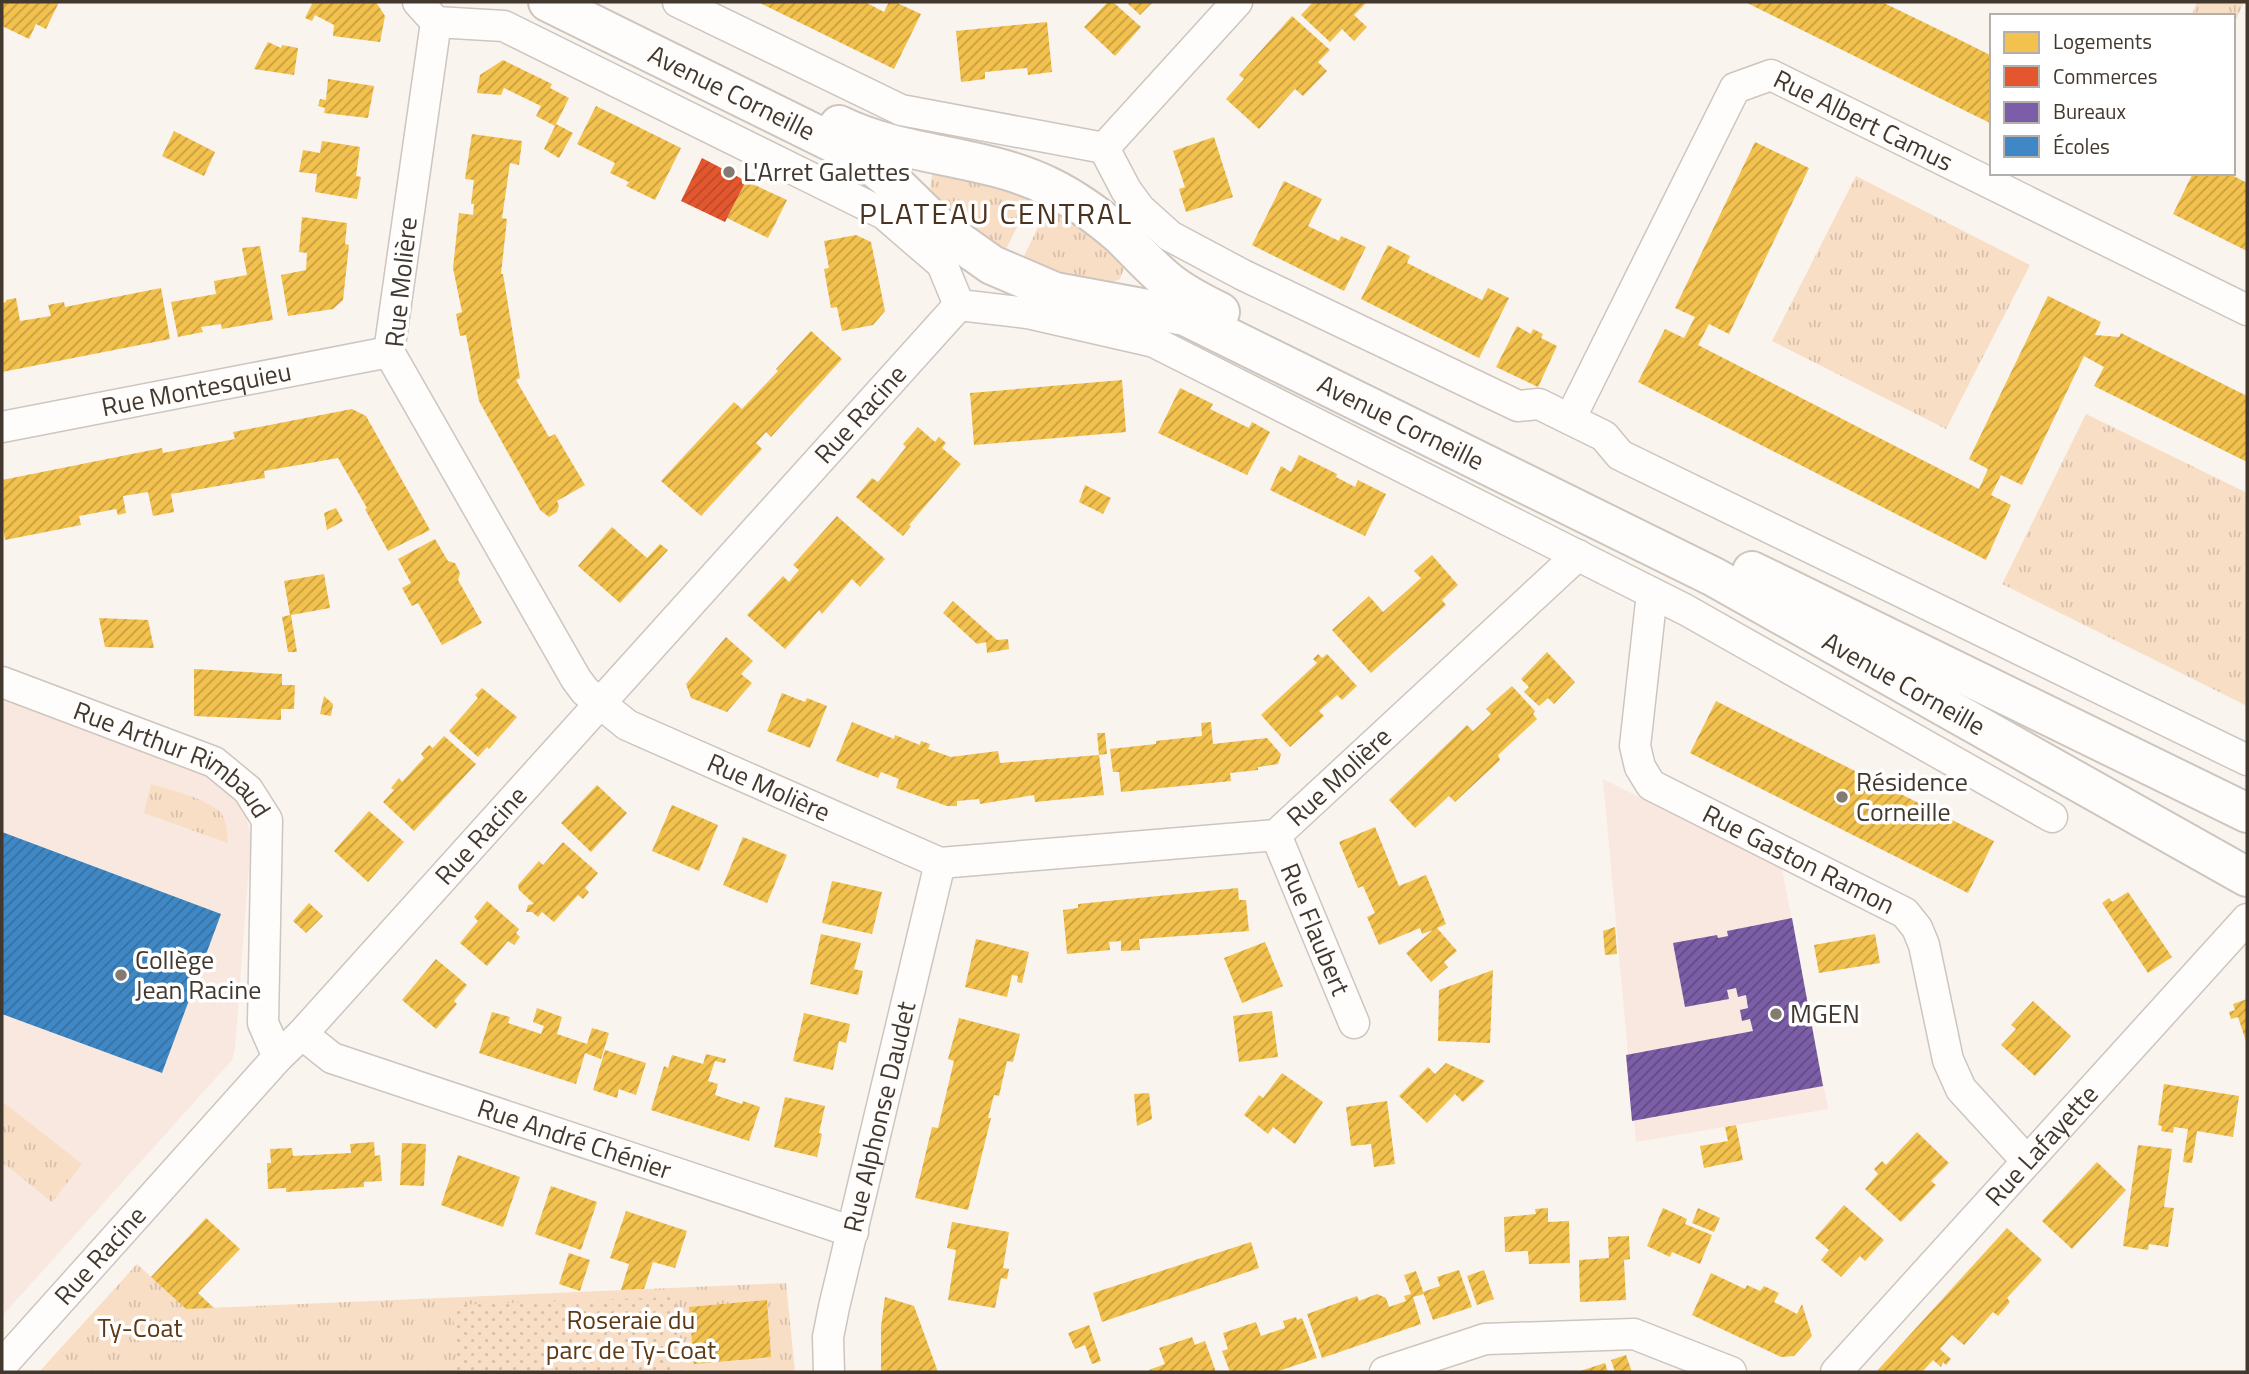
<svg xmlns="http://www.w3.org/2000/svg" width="2249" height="1374" viewBox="0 0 2249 1374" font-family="'Titillium Web',sans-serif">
  <defs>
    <pattern id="grass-tufts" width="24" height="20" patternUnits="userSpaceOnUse" patternTransform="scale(1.75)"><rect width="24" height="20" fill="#f9dec6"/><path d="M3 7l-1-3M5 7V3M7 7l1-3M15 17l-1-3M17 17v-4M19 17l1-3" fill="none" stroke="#d7bfaa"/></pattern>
    <pattern id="garden-dots" width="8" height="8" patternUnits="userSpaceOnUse" patternTransform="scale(1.75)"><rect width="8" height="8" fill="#f9dec6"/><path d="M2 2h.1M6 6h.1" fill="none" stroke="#d7bfaa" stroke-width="1.8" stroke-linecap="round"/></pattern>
    <pattern id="homes-hatch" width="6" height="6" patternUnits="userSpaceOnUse" patternTransform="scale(1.75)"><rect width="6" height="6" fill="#f2c14e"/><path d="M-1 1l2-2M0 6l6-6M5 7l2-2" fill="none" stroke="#c69e41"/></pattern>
    <pattern id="shops-hatch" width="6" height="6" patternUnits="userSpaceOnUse" patternTransform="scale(1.75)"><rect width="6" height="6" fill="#e4572e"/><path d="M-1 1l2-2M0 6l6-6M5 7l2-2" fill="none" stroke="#ba4928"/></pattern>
    <pattern id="offices-hatch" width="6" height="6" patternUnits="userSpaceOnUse" patternTransform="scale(1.75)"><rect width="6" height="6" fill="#7b5ea7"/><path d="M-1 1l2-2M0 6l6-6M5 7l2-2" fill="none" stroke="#614b81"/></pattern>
    <pattern id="schools-hatch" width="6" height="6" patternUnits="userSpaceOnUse" patternTransform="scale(1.75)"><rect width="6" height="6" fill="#3f88c5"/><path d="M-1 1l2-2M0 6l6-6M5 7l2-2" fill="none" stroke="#3670a0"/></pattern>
  </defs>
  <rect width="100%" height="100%" fill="#faf4ee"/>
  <polygon fill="#f8e8e0" points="1603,779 1782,869 1828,1109 1636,1142"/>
  <polygon fill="#f8e8df" points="2,700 203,774 219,782 232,793 241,805 247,818 251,839 235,1048 232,1060 2,1316"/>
  <g fill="url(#grass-tufts)">
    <polygon points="2197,2 2244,2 2233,27 2233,16 2191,16"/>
    <path d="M936,172L1033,195L1006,249C982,234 942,213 930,187L932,175Z"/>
    <polygon points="1856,176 2030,265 1946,429 1772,341"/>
    <path d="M1049,205L1092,233L1125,266L1120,279C1102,290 1043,266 1023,258Z"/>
    <polygon points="2086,414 2247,493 2247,706 2002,584"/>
    <path d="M151,784C170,790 205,798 219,811C227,818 227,833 228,843L144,813Z"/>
    <polygon points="3,1102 82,1164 52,1202 2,1162"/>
    <polygon points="137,1264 186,1309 786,1283 795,1372 39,1372"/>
  </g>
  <polygon fill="url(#garden-dots)" points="676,1297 679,1372 457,1372 453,1305"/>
  <g fill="url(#homes-hatch)">
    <polygon points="2,2 59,2 46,29 36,24 29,39 2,26"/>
    <polygon points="313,2 376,2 385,16 380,42 333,36 334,25 315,15 312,21 305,18"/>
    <polygon points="758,2 865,2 884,12 889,2 895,2 921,14 894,69"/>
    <polygon points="1108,2 1113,2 1141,27 1115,56 1084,27"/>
    <polygon points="1126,2 1153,2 1140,15"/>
    <polygon points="1313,2 1367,2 1354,15 1367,27 1354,41 1342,29 1330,42 1301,15"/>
    <polygon points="1745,2 1882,2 1956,38 1992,56 1992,124"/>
    <polygon points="1292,16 1330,50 1318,62 1327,71 1303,96 1295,89 1259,129 1226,99 1244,79 1239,75"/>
    <polygon points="1047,22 1052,72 1028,75 1027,68 985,72 985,79 961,82 956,31"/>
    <polygon points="268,42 281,48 282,45 298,48 294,75 254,69"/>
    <polygon points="503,60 552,84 550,88 569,98 555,126 536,116 541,106 504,88 501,95 477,93 480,75"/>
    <polygon points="328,79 374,86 368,118 324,113 325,108 318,106 320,99 326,100"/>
    <polygon points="596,106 681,148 655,200 626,186 629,182 610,173 615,163 577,144"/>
    <polygon points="556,124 573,133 559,158 544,149"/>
    <polygon points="174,131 215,152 204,176 162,156"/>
    <polygon points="472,134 522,141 519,165 510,163 502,218 507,219 501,274 503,274 520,378 516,380 549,437 555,434 585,485 557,501 559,506 557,512 549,517 540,510 479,401 466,335 460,336 456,314 462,312 453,268 459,213 473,215 474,204 471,204 474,180 465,179"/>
    <polygon points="1214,137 1233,197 1186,212 1179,189 1185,187 1173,151"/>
    <polygon points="322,141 360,147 356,176 361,177 357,199 315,192 317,174 299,172 303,150 320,153"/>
    <polygon points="1755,142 1809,168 1729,334 1709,324 1698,345 1979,489 1988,469 1969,459 2048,296 2101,322 2095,335 2119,337 2121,333 2247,396 2247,462 2094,386 2104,367 2084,356 2022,485 2001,475 1991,495 2011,505 1986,560 1638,382 1665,329 1684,338 1695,317 1675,308"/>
    <polygon points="2193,173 2228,173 2247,183 2247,251 2173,214"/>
    <polygon points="746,181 787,200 768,238 727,218"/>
    <polygon points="1284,181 1322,199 1308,226 1339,241 1341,236 1366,247 1344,291 1252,245"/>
    <polygon points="302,217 347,223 345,244 349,245 343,300 333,309 288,316 281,275 306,270 307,253 299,252"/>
    <polygon points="856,235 871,242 885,311 873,325 842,331 837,307 831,308 824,269 829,268 824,241"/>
    <polygon points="1388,245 1410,256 1407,263 1482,300 1488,288 1509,298 1479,358 1361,299"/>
    <polygon points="260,246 273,320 222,329 221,324 201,327 203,332 178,337 171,302 216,294 214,281 247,275 242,248"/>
    <polygon points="161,288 170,339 2,372 2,303 6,302 6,300 16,298 20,321 51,316 48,305 64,302 65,307"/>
    <polygon points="1517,326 1531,334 1533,329 1543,334 1541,338 1557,346 1538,387 1496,367"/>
    <polygon points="811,331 842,359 771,437 766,432 756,443 762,449 701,516 661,481 734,402 742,409 778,371 776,369"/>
    <polygon points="1122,380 1126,432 974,445 970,393"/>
    <polygon points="1180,388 1213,404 1210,409 1249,428 1252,422 1270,432 1247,475 1158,433"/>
    <polygon points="352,409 366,416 430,530 388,551 365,509 367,508 338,458 264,471 265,478 171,494 174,512 153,516 148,492 123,496 126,513 118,515 116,509 79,516 81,525 5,540 2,523 2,480 162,448 163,453 235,439 233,432"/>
    <polygon points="918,427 935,442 939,437 946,443 942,448 961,464 909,525 911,526 903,536 856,497 872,478 878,482 906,447 903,444"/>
    <polygon points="1299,455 1337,474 1336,477 1355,487 1358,480 1386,494 1365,536 1270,490 1281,466 1291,472"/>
    <polygon points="1085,485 1111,498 1103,514 1079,502"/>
    <polygon points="336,508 343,521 327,530 324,513"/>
    <polygon points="837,516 885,559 860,587 852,579 822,614 819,610 785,649 747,615 783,576 789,582 799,570 793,565"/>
    <polygon points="612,527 647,558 660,544 668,550 620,603 578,566"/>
    <polygon points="435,539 448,561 455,563 460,573 458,580 482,623 442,645 418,603 412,606 402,588 411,583 398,559"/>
    <polygon points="1432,555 1458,585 1442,600 1446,605 1371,673 1332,630 1369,596 1383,612 1421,578 1414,571"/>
    <polygon points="324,574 330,608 291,615 297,652 288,652 282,617 290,615 284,581"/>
    <polygon points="953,601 997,640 1008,639 1009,649 987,653 986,642 977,644 943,613"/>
    <polygon points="99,618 148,620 154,648 105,647"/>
    <polygon points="726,637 753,661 741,674 752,683 727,712 691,698 686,684"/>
    <polygon points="1547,652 1575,682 1554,704 1548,698 1539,706 1524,692 1529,687 1521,679"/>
    <polygon points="1318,654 1322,658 1327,654 1357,686 1342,700 1337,695 1319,711 1324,716 1290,747 1261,715 1317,663 1313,659"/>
    <polygon points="194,669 282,674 282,685 295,685 294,709 281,709 281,720 194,716"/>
    <polygon points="1512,686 1535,711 1533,714 1537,719 1498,755 1500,760 1455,802 1449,796 1415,828 1389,800 1467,725 1473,731 1491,714 1486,709"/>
    <polygon points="482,688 517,717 489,749 487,747 478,757 449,731 478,698 475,695"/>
    <polygon points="782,693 805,702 807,698 827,706 810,748 767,731"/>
    <polygon points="324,696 333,704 331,716 320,714"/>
    <polygon points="1716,701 1994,841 1968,893 1690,753"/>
    <polygon points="852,722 894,739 895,735 920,745 921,741 930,744 928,749 951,757 998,751 1000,763 1099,755 1104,795 1035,802 1034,795 980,804 979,799 957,801 957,806 947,806 896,788 899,779 881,772 878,778 836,761"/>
    <polygon points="1211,722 1213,744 1267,738 1281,754 1278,764 1258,767 1258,770 1230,773 1231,781 1121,792 1119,772 1113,772 1110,749 1156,744 1156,741 1202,736 1201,723"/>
    <polygon points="1097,733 1105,733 1107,754 1099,755"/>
    <polygon points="444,736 476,764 414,831 383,802 394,790 391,788 399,778 402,782 424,758 421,754 429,745 433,748"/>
    <polygon points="597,785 627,813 591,852 561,823"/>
    <polygon points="672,805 718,825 699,871 652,851"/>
    <polygon points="369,811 404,842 368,882 334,851"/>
    <polygon points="1375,827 1399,886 1426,875 1446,924 1437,928 1457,951 1444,962 1448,967 1431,982 1406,953 1433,930 1422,934 1420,928 1379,945 1367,917 1375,913 1363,886 1358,888 1339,842"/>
    <polygon points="743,837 787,855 767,903 723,885"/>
    <polygon points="563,842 598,873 585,888 589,892 583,899 578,895 554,922 542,912 538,917 532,912 526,912 528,905 534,904 519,890 518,885 539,861 543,865"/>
    <polygon points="832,881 882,892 872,934 822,923"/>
    <polygon points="1238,888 1239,900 1246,900 1249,931 1139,939 1140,950 1121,951 1121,941 1109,942 1110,950 1067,954 1063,910 1078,908 1078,904"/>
    <polygon points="2128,892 2172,957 2148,973 2102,903 2109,898 2112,902"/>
    <polygon points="487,901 519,929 516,933 520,937 514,945 508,941 487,966 460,943 478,921 474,917"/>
    <polygon points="309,903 323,916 306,933 293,921"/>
    <polygon points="1615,927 1617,954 1605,955 1603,931"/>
    <polygon points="821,934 861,943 854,969 863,971 858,995 810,984"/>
    <polygon points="1875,934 1880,963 1819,973 1814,945"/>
    <polygon points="976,939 1029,952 1022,983 1017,982 1018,976 1012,975 1007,997 965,987"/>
    <polygon points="1265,942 1283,986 1242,1003 1224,958"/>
    <polygon points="436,959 467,985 454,1001 457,1004 436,1029 402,1000"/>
    <polygon points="1493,970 1490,1043 1438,1041 1439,990"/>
    <polygon points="2247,999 2247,1044 2238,1017 2231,1019 2229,1012 2235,1010 2233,1004"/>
    <polygon points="2033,1001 2071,1036 2035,1076 2001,1045 2016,1029 2011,1025"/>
    <polygon points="537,1008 562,1017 557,1034 587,1044 592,1028 609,1033 601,1059 585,1053 576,1084 479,1053 492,1012 510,1017 508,1023 541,1034 544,1026 533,1022"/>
    <polygon points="1272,1011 1278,1057 1239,1062 1233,1016"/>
    <polygon points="804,1013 850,1024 846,1043 839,1041 833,1070 793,1061"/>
    <polygon points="959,1018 1020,1034 1013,1062 1007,1061 999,1096 994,1095 988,1118 991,1118 968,1210 915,1198 932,1127 938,1128 954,1061 948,1059"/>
    <polygon points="605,1050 646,1063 636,1095 619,1089 617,1098 593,1090"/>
    <polygon points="706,1054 726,1059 725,1063 715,1061 708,1081 718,1084 715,1095 742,1104 743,1101 760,1107 749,1141 651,1110 664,1066 668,1068 672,1055 703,1064"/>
    <polygon points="1446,1063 1485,1081 1463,1102 1455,1094 1427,1123 1399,1096 1428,1067 1435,1074"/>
    <polygon points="1282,1073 1323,1102 1295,1144 1273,1127 1268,1134 1244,1115 1259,1095 1263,1098"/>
    <polygon points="2164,1084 2239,1096 2233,1137 2197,1131 2192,1163 2183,1162 2188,1129 2174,1127 2173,1133 2161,1131 2162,1126 2158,1125"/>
    <polygon points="1149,1093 1152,1119 1137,1126 1134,1094"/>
    <polygon points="785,1097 825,1106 819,1133 822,1134 817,1157 774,1147"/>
    <polygon points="1387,1101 1395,1164 1374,1167 1371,1144 1351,1146 1346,1107"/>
    <polygon points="1736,1125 1743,1160 1704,1168 1700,1146 1728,1141 1725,1127"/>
    <polygon points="1917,1132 1949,1163 1931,1181 1936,1185 1901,1222 1865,1189 1878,1174 1874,1169 1882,1161 1886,1165"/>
    <polygon points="374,1142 375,1156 380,1155 382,1181 364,1182 364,1187 286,1192 286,1188 268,1189 267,1163 271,1163 270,1149 292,1148 293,1156 351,1153 350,1144"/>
    <polygon points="402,1143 426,1144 424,1186 400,1185"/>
    <polygon points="2138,1145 2172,1149 2164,1207 2174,1208 2168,1247 2149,1244 2148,1250 2123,1246"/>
    <polygon points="458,1155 520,1177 503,1227 441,1205"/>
    <polygon points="2097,1162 2126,1190 2072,1249 2042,1221"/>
    <polygon points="551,1186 597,1202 581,1250 535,1234"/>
    <polygon points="1844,1205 1884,1240 1865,1261 1860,1256 1841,1277 1821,1260 1829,1250 1815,1238"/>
    <polygon points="1548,1208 1548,1222 1569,1221 1570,1263 1529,1264 1528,1251 1505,1252 1504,1217 1536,1214 1535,1209"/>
    <polygon points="1663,1208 1687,1219 1685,1224 1712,1235 1700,1264 1672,1252 1670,1257 1647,1246"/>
    <polygon points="1698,1208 1720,1218 1714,1232 1692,1223"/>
    <polygon points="626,1211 687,1231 675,1268 653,1262 644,1289 621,1290 629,1264 610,1258"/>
    <polygon points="206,1218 240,1249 198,1293 214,1308 186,1309 151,1277"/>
    <polygon points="952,1222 1009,1232 1003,1268 1009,1269 1007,1279 1001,1278 995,1308 948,1300 956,1250 947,1248"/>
    <polygon points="2007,1228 2042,1260 2007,1298 2010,1302 1998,1316 1993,1312 1964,1345 1952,1335 1940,1349 1951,1359 1946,1365 1943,1362 1941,1367 1933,1360 1922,1372 1876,1372"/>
    <polygon points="1629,1236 1630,1259 1624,1260 1626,1300 1580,1302 1579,1260 1609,1258 1608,1237"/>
    <polygon points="1251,1242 1259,1268 1102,1322 1093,1293"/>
    <polygon points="569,1253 590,1260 580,1291 559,1284"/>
    <polygon points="1459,1270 1472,1307 1433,1320 1423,1292 1440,1286 1437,1277"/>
    <polygon points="1484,1270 1494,1299 1477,1305 1467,1276"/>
    <polygon points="1416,1271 1424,1294 1413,1297 1421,1324 1322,1358 1307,1314 1357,1296 1359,1301 1377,1294 1386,1298 1389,1307 1406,1301 1404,1296 1411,1294 1404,1275"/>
    <polygon points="1711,1273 1745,1289 1747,1285 1760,1291 1764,1286 1779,1293 1774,1302 1797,1314 1802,1304 1812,1336 1794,1356 1781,1357 1692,1315"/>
    <polygon points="885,1297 914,1306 938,1372 881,1372 881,1327"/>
    <polygon points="767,1300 771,1357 694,1364 689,1307"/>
    <polygon points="1296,1317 1297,1320 1302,1318 1317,1358 1276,1372 1230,1372 1222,1351 1228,1349 1223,1333 1256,1322 1261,1336 1285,1328 1283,1321"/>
    <polygon points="1089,1325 1101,1361 1092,1364 1085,1345 1075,1349 1068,1333"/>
    <polygon points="1192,1337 1195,1345 1205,1341 1216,1372 1150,1372 1149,1370 1165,1364 1159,1348"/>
    <polygon points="1626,1355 1632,1372 1615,1372 1611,1360"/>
    <polygon points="1605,1363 1608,1372 1577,1372"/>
  </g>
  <polygon fill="url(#shops-hatch)" points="702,158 746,181 725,222 681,201"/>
  <polygon fill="url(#offices-hatch)" points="1792,918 1823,1086 1632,1121 1626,1055 1753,1031 1750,1019 1742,1021 1740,1010 1748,1008 1746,995 1738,997 1736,988 1727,990 1729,999 1685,1007 1673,943 1717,935 1718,938 1728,936 1727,931"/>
  <polygon fill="url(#schools-hatch)" points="2,832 221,914 162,1073 2,1014"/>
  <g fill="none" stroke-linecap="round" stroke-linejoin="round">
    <g stroke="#cdc5be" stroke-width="33">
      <g id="street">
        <polyline points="418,2 436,22 504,26 884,214 942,264 959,305 1027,313 1154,342 1686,610 2052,817"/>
        <polyline points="678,2 901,110 1104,148 1126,190 1140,209 1170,236 1243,275 1518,406 1539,404 1604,436 1620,455 2247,760"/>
        <path id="s1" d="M436,22L389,352L576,679L585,691L627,725L940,863L1276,835L1578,555"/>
        <polyline points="1104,148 1237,2"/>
        <path id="s2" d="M1570,419L1735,88L1771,75L2247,310"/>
        <path id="s3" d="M2,427L389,352"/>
        <path id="s4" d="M1652,593L1635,746L1640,767L1651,785L1905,913L1917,928L1924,945L1948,1060L1961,1089L2027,1161"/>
        <path id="s5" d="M2,682L214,762L248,790L267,820L263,1023L278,1057"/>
        <path id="s6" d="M1276,835L1354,1023"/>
        <path id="s7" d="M302,1034L332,1058L853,1232"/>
        <path id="s8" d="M2,1365L278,1057L302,1034L959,305"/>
        <path id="s9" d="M829,1372L828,1337L834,1307L940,863"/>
        <polyline points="1385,1372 1485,1339 1634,1334 1731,1372"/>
        <path id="s10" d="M1836,1372L2247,919"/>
      </g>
    </g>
    <g stroke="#cdc5be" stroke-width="42">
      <g id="primary">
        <path id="s11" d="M548,2L860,156L895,184L941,229L992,265L1055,292L1185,316L1714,577L2247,877"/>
        <path d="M839,125C904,157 982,154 1048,186C1073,198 1098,216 1119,234C1136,250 1151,268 1169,282C1185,295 1202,303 1220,312"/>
        <polyline points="1752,571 2247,813"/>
      </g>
    </g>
    <use href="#street" stroke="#fefdfc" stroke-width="30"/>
    <use href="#primary" stroke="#fefdfc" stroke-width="38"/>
  </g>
  <g fill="#837a71" stroke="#fff" stroke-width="2.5">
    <circle cx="729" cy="172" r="7"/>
    <circle cx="1842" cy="797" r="7"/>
    <circle cx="121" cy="975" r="7"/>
    <circle cx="1776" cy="1014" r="7"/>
  </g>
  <g text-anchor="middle" stroke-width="7" stroke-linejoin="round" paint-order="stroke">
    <g font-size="26" fill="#43382e" stroke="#fff">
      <text dy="9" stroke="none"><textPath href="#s11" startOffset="205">Avenue Corneille</textPath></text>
      <text dy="9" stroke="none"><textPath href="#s2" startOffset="511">Rue Albert Camus</textPath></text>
      <text transform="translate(401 282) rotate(-84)" y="9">Rue Molière</text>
      <text dy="9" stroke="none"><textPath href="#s3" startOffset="198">Rue Montesquieu</textPath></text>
      <text dy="9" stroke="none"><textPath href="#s8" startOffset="1281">Rue Racine</textPath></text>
      <text dy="9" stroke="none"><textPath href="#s11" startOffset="961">Avenue Corneille</textPath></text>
      <text dy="9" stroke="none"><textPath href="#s11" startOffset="1528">Avenue Corneille</textPath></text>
      <text dy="9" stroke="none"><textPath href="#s5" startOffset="189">Rue Arthur Rimbaud</textPath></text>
      <text dy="9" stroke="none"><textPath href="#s1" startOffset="1544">Rue Molière</textPath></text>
      <text dy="9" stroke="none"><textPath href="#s1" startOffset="934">Rue Molière</textPath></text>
      <text dy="9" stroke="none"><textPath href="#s8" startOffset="714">Rue Racine</textPath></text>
      <text dy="9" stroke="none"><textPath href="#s4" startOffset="362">Rue Gaston Ramon</textPath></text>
      <text dy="9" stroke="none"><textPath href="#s6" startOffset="102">Rue Flaubert</textPath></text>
      <text dy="9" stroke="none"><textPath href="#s9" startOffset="261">Rue Alphonse Daudet</textPath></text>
      <text dy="9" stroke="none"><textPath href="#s7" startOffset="294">Rue André Chénier</textPath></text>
      <text dy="9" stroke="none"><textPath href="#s10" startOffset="306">Rue Lafayette</textPath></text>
      <text dy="9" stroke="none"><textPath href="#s8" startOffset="147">Rue Racine</textPath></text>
    </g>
    <g font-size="26" fill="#43382e" stroke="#fff" text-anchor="start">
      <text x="743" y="181">L'Arret Galettes</text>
      <text x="1856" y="791">Résidence<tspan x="1856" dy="30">Corneille</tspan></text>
      <text x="135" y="969">Collège<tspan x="135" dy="30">Jean Racine</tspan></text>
      <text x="1790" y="1023">MGEN</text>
    </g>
    <g font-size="26" fill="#5e3913" stroke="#fff">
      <text x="631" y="1329">Roseraie du<tspan x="631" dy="30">parc de Ty-Coat</tspan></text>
      <text x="140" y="1337">Ty-Coat</text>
    </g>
    <g font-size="30" letter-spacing="2" fill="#4a331f" stroke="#fff">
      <text x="996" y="224">PLATEAU CENTRAL</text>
    </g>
  </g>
  <rect width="2249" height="1374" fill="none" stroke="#43382e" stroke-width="7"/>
  <rect x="1990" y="14" width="245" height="161" fill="#ffffff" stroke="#b4afab" stroke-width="2"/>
  <rect x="2004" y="32" width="35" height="21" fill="#f2c14e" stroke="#b4afab" stroke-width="2"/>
  <text x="2053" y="49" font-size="21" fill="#43382e">Logements</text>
  <rect x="2004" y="66" width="35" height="21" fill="#e4572e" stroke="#b4afab" stroke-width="2"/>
  <text x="2053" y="84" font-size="21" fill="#43382e">Commerces</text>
  <rect x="2004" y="102" width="35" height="21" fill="#7b5ea7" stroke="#b4afab" stroke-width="2"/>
  <text x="2053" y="119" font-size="21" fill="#43382e">Bureaux</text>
  <rect x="2004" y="136" width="35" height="21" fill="#3f88c5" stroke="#b4afab" stroke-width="2"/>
  <text x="2053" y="154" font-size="21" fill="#43382e">Écoles</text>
</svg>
